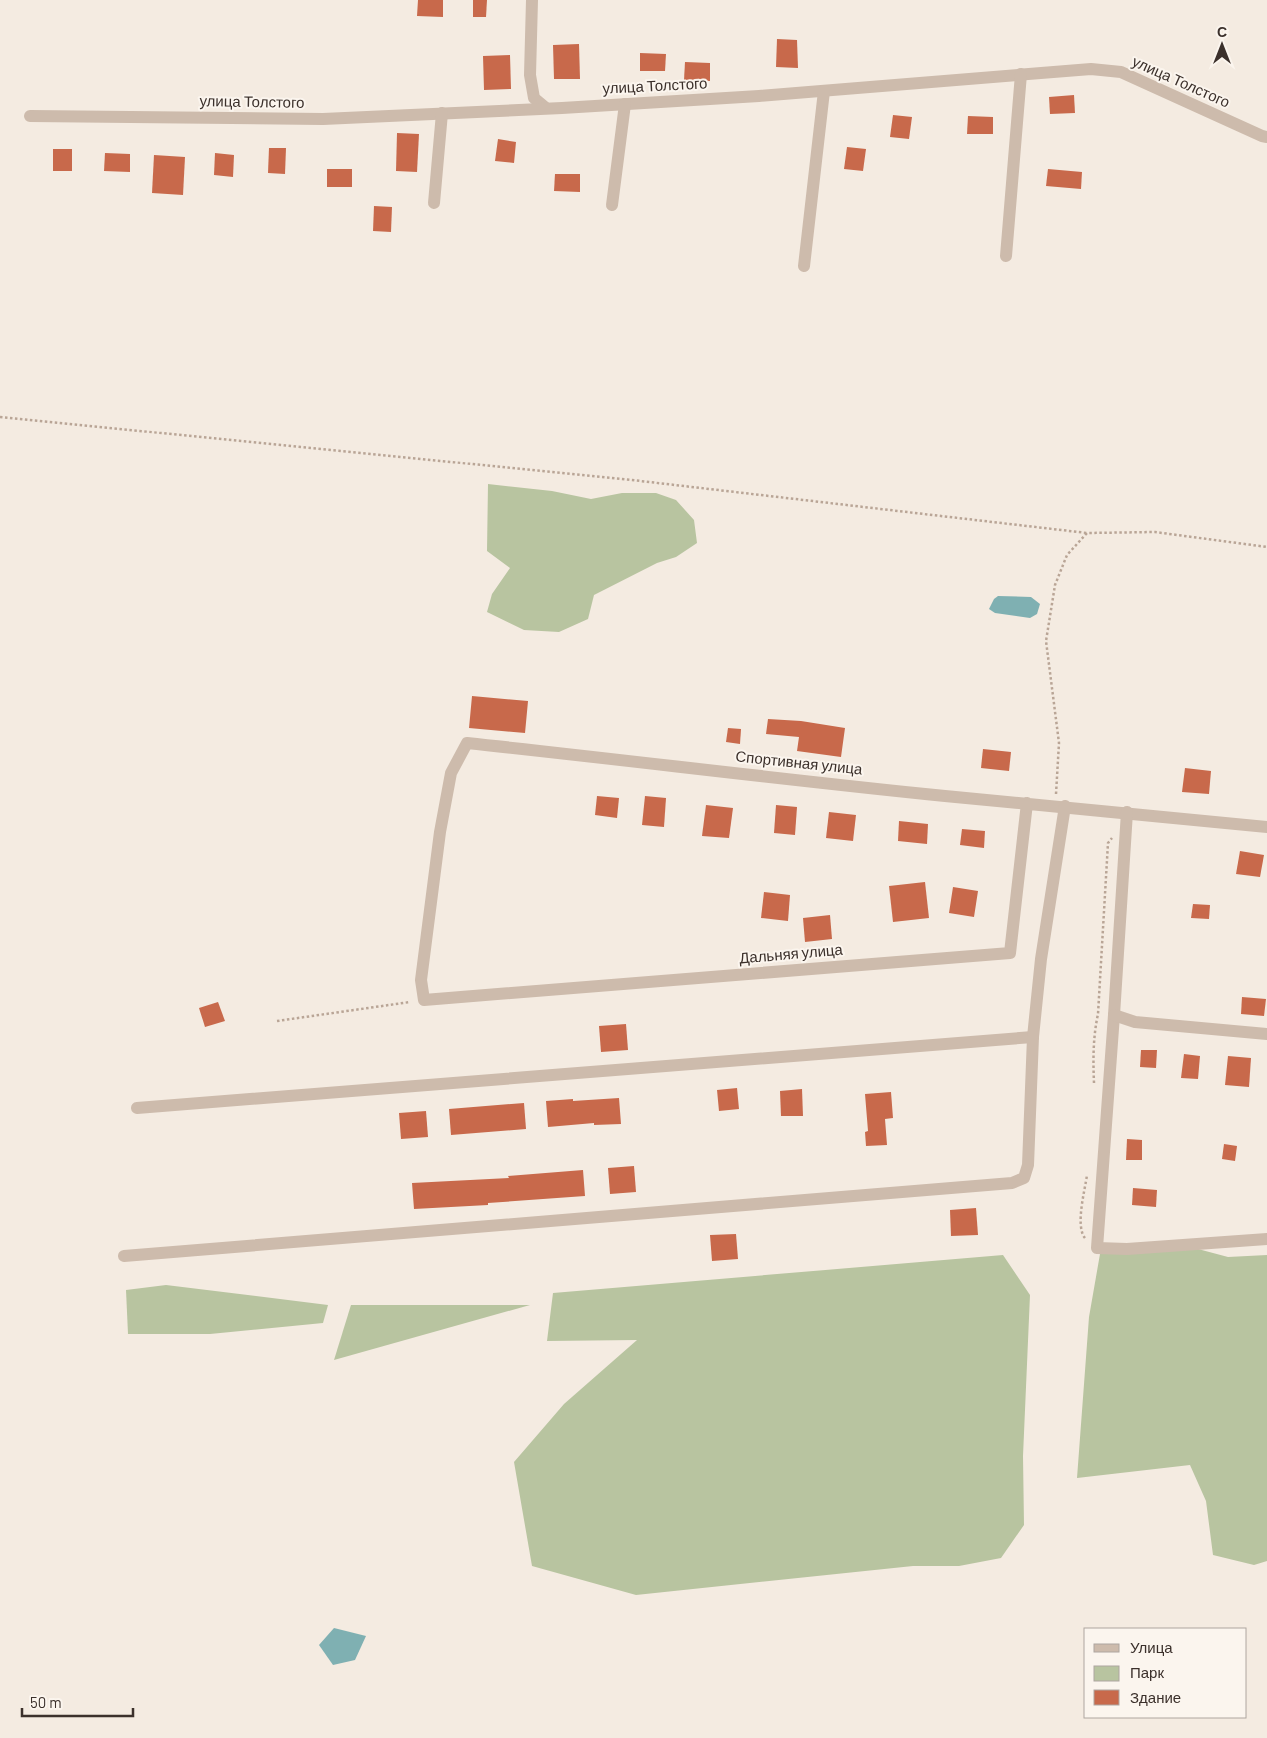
<svg xmlns="http://www.w3.org/2000/svg" width="1267" height="1738" viewBox="0 0 1267 1738" font-family="Barlow,sans-serif">
  <rect width="100%" height="100%" fill="#f4ebe1"/>
  <g fill="#b8c4a0">
    <polygon points="488,484 552,491 591,499 622,493 656,493 676,500 694,520 697,543 676,557 657,563 594,595 588,619 559,632 524,630 487,612 492,594 510,568 487,551"/>
    <polygon points="1198,1249 1228,1257 1267,1255 1267,1561 1254,1565 1213,1555 1206,1501 1190,1465 1077,1478 1089,1317 1100,1254"/>
    <polygon points="1003,1255 1030,1295 1023,1456 1024,1525 1001,1558 959,1566 913,1566 636,1595 532,1566 514,1462 564,1404 637,1340 547,1341 553,1293"/>
    <polygon points="166,1285 328,1305 323,1323 210,1334 128,1334 126,1290"/>
    <polygon points="351,1305 530,1305 334,1360"/>
  </g>
  <g fill="#7fb0b2">
    <polygon points="998,596 1031,597 1040,604 1037,614 1030,618 995,613 989,609 994,599"/>
    <polygon points="334,1628 366,1636 355,1660 333,1665 319,1645"/>
  </g>
  <g fill="#c8694b">
    <polygon points="418,0 443,0 443,17 417,16"/>
    <polygon points="473,0 487,0 486,17 473,17"/>
    <polygon points="777,39 797,40 798,68 776,67"/>
    <polygon points="579,44 580,79 554,79 553,45"/>
    <polygon points="640,53 666,54 665,71 640,71"/>
    <polygon points="510,55 511,89 484,90 483,56"/>
    <polygon points="685,62 710,63 710,81 684,80"/>
    <polygon points="1074,95 1075,113 1050,114 1049,97"/>
    <polygon points="893,115 912,117 909,139 890,137"/>
    <polygon points="968,116 993,117 993,134 967,134"/>
    <polygon points="397,133 419,134 417,172 396,171"/>
    <polygon points="498,139 516,142 514,163 495,161"/>
    <polygon points="847,147 866,149 863,171 844,169"/>
    <polygon points="269,148 286,148 285,174 268,173"/>
    <rect x="53" y="149" width="19" height="22"/>
    <polygon points="105,153 130,154 130,172 104,171"/>
    <polygon points="215,153 234,155 233,177 214,175"/>
    <polygon points="154,155 185,157 183,195 152,193"/>
    <rect x="327" y="169" width="25" height="18"/>
    <polygon points="1048,169 1082,172 1081,189 1046,186"/>
    <polygon points="555,174 580,174 580,192 554,191"/>
    <polygon points="374,206 392,207 391,232 373,231"/>
    <polygon points="472,696 528,701 525,733 469,728"/>
    <polygon points="768,719 801,721 845,728 841,757 797,751 799,737 766,734"/>
    <polygon points="728,728 741,729 740,744 726,742"/>
    <polygon points="983,749 1011,752 1009,771 981,768"/>
    <polygon points="1185,768 1211,771 1209,794 1182,792"/>
    <polygon points="597,796 619,798 617,818 595,815"/>
    <polygon points="645,796 666,798 664,827 642,825"/>
    <polygon points="706,805 733,808 729,838 702,836"/>
    <polygon points="776,805 797,807 795,835 774,833"/>
    <polygon points="829,812 856,815 853,841 826,838"/>
    <polygon points="899,821 928,824 927,844 898,841"/>
    <polygon points="962,829 985,831 984,848 960,845"/>
    <polygon points="1240,851 1264,855 1260,877 1236,874"/>
    <polygon points="925,882 929,918 893,922 889,886"/>
    <polygon points="953,887 978,891 974,917 949,913"/>
    <polygon points="764,892 790,895 788,921 761,918"/>
    <polygon points="1193,904 1210,905 1209,919 1191,918"/>
    <polygon points="830,915 832,939 805,942 803,918"/>
    <polygon points="1242,997 1266,999 1264,1016 1241,1014"/>
    <polygon points="218,1002 225,1021 205,1027 199,1008"/>
    <polygon points="626,1024 628,1050 601,1052 599,1026"/>
    <polygon points="1141,1050 1157,1050 1156,1068 1140,1067"/>
    <polygon points="1184,1054 1200,1056 1198,1079 1181,1078"/>
    <polygon points="1228,1056 1251,1058 1249,1087 1225,1085"/>
    <polygon points="737,1088 739,1109 719,1111 717,1090"/>
    <polygon points="802,1089 803,1116 781,1116 780,1091"/>
    <polygon points="891,1092 893,1118 885,1119 887,1145 866,1146 865,1132 868,1131 865,1094"/>
    <polygon points="619,1098 621,1124 594,1125 594,1123 548,1127 546,1101 573,1099 573,1101"/>
    <polygon points="524,1103 526,1129 451,1135 449,1109"/>
    <polygon points="426,1111 428,1137 401,1139 399,1113"/>
    <polygon points="1127,1139 1142,1140 1142,1160 1126,1160"/>
    <polygon points="1224,1144 1237,1146 1235,1161 1222,1159"/>
    <polygon points="634,1166 636,1192 610,1194 608,1168"/>
    <polygon points="583,1170 585,1196 488,1203 488,1205 414,1209 412,1183 509,1178 508,1176"/>
    <polygon points="1133,1188 1157,1190 1156,1207 1132,1205"/>
    <polygon points="976,1208 978,1235 951,1236 950,1210"/>
    <polygon points="736,1234 738,1259 712,1261 710,1235"/>
  </g>
  <g fill="none" stroke-linecap="round" stroke-linejoin="round">
    <g stroke="#b9a596" stroke-width="2.5" stroke-dasharray="2.5 2.5" stroke-linecap="butt">
      <polyline points="0,417 632,480 1087,533"/>
      <polyline points="1056,794 1059,743 1046,641 1055,585 1067,555 1087,533 1155,532 1267,547"/>
      <polyline points="277,1021 410,1002"/>
      <path d="M1094,1083C1093,1059 1093,1037 1098,1014L1108,843L1112,838"/>
      <path d="M1085,1238C1075,1226 1085,1190 1087,1175"/>
    </g>
    <g stroke="#cdbbac" stroke-width="12">
      <polyline points="532,0 530,75 534,98 546,108"/>
      <polyline points="30,116 323,119 562,108 759,96 1091,69 1121,72 1262,136 1267,137"/>
      <polyline points="434,203 442,113"/>
      <polyline points="612,205 625,104"/>
      <polyline points="1006,256 1021,74"/>
      <polyline points="804,266 824,91"/>
      <path d="M1027,803L1010,953L424,1000L421,980L440,832L451,773L467,743C627,760 786,780 945,796C1052,807 1160,816 1267,827"/>
      <polyline points="1127,812 1114,1015 1097,1248 1127,1249 1267,1239"/>
      <polyline points="1114,1015 1135,1022 1267,1034"/>
      <polyline points="137,1108 1033,1037"/>
      <polyline points="124,1256 1012,1183 1024,1178 1028,1165 1033,1037 1041,959 1065,806"/>
    </g>
  </g>
  <g text-anchor="middle" stroke-width="4" stroke-linejoin="round" paint-order="stroke">
    <g font-size="15" fill="#3b302b" stroke="#fbf5ee">
      <text transform="translate(1181 82) rotate(24)" y="5">улица Толстого</text>
      <text transform="translate(655 86) rotate(-3)" y="5">улица Толстого</text>
      <text transform="translate(252 102) rotate(1)" y="5">улица Толстого</text>
      <text transform="translate(799 763) rotate(6)" y="5">Спортивная улица</text>
      <text transform="translate(791 954) rotate(-5)" y="5">Дальняя улица</text>
    </g>
  </g>
  <rect x="1084" y="1628" width="162" height="90" fill="#fbf5ee" stroke="#aea6a0"/>
  <rect x="1094" y="1644" width="25" height="8" fill="#cdbbac" stroke="#aea6a0"/>
  <text x="1130" y="1653" font-size="15" fill="#3b302b">Улица</text>
  <rect x="1094" y="1666" width="25" height="15" fill="#b8c4a0" stroke="#aea6a0"/>
  <text x="1130" y="1678" font-size="15" fill="#3b302b">Парк</text>
  <rect x="1094" y="1690" width="25" height="15" fill="#c8694b" stroke="#aea6a0"/>
  <text x="1130" y="1703" font-size="15" fill="#3b302b">Здание</text>
  <g transform="translate(1222 45)" stroke="#fbf5ee" stroke-width="4" paint-order="stroke">
  <path d="M0-4L9 19L0 12L-9 19Z" fill="#3b302b"/>
  <text y="-8" font-size="14" font-weight="bold" text-anchor="middle" fill="#3b302b">С</text>
  </g>
  <path d="M22 1708v8h111v-8" fill="none" stroke="#3b302b" stroke-width="2.5"/>
  <text x="30" y="1708" font-size="15" fill="#3b302b" stroke="#fbf5ee" stroke-width="4" paint-order="stroke">50 m</text>
</svg>
